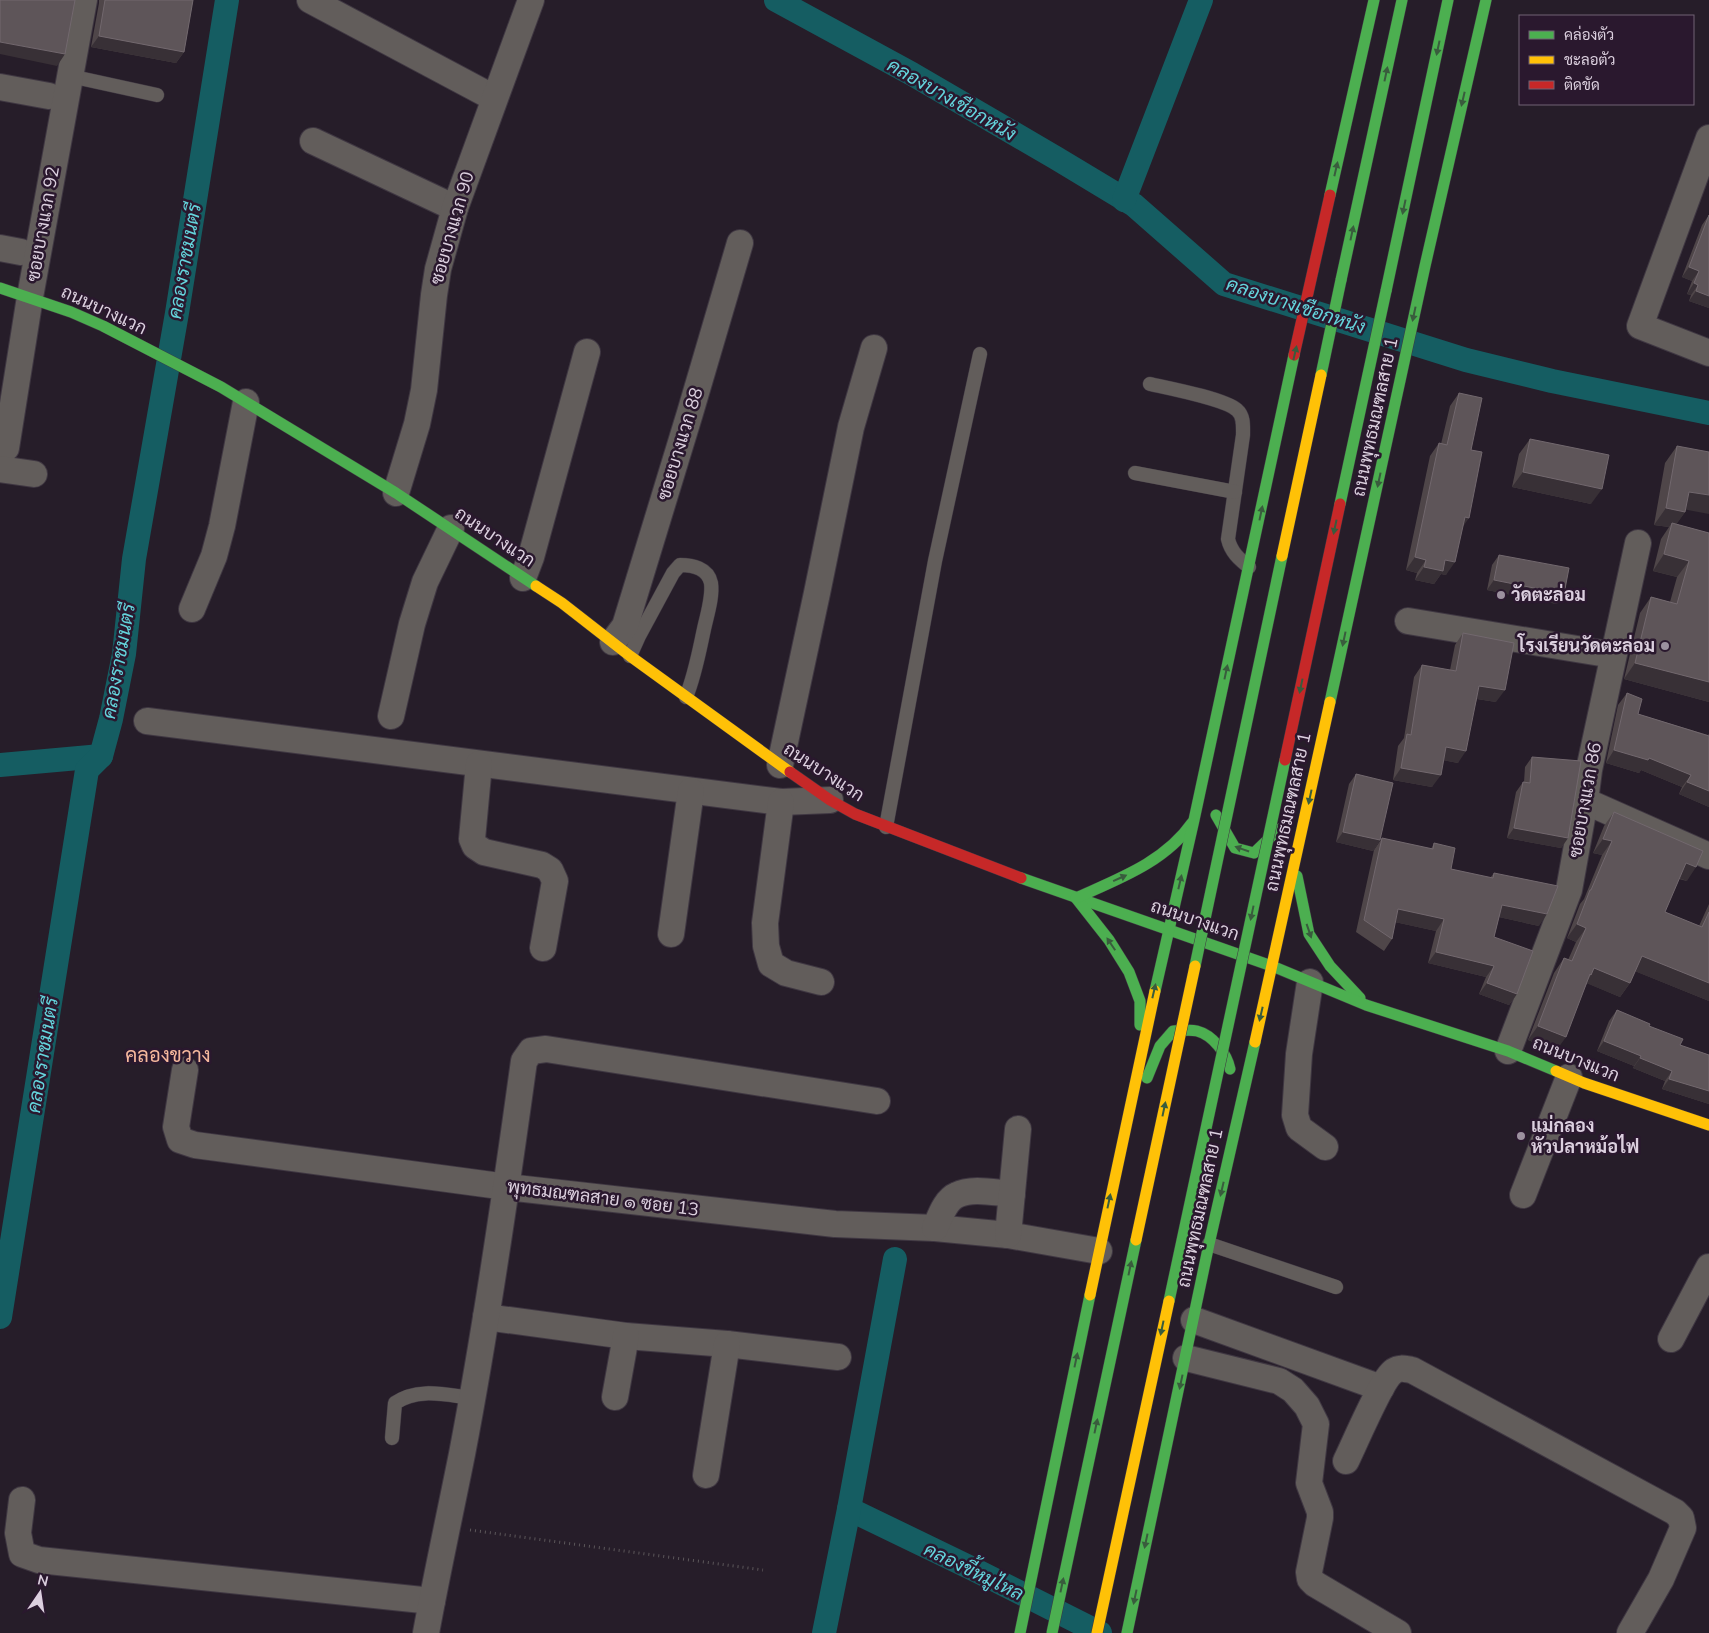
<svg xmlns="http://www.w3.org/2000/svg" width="1709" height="1633" viewBox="0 0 1709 1633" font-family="Mulish,Sarabun,sans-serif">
  <rect width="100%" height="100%" fill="#261d29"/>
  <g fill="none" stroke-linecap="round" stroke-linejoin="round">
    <g stroke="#155d62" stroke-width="24">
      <polyline points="776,0 912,74 1056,158 1134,205 1224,284 1466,360 1552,381 1709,413"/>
      <polyline points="1124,200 1201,0"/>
      <polyline points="0,765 101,756"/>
      <polyline points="0,1317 87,770 101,756 111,719 124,654 134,559 177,313 227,0"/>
      <polyline points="849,1509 973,1569 1100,1633"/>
      <polyline points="824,1633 849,1509 895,1259"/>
    </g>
    <g stroke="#3f3742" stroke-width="15">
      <g id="lane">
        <polyline points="70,76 157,95"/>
        <path d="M1150,384C1168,388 1225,399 1237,410C1244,416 1243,426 1243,435L1228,539C1231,552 1239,559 1249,567"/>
        <polyline points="1135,473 1235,492"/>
        <path d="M630,656L639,636L673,573L680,565C692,565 708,568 711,583C713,597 707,615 704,629C699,652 695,675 686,697"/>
        <polyline points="886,827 935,561 980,354"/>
        <polyline points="1209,1244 1336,1287"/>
        <path d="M392,1438L395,1403C418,1387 446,1395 472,1398"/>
      </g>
    </g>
    <g stroke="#3f3742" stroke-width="28">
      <g id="street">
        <polyline points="310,0 494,98"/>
        <polyline points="0,87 49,96"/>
        <polyline points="1709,138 1640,326 1709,353"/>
        <polyline points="313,141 455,208"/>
        <polyline points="0,248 21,252"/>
        <polyline points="6,448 30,297 84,0"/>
        <polyline points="0,469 34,474"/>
        <polyline points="396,493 417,424 424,390 434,295 438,269 455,208 531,0"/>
        <polyline points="523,578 531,557 587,352"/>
        <polyline points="192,609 214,556 222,526 246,402"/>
        <polyline points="1408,621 1613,655"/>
        <polyline points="613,642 625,626 690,413 740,243"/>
        <polyline points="391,716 412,624 425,582 451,528"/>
        <polyline points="147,721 781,802 830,800"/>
        <polyline points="479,764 472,839 475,846 484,852 542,865 550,870 555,881 543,948"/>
        <polyline points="780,765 817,593 851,427 874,348"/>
        <polyline points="1585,801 1709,856"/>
        <polyline points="781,802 765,923 766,946 771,964 786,973 821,982"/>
        <polyline points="671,934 691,791"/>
        <polyline points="1310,982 1299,1054 1295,1115 1299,1128 1325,1147"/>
        <polyline points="1508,1051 1569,890 1585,801 1589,770 1638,543"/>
        <polyline points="185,1070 176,1127 180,1140 195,1145 507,1187 835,1224 935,1228 1008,1235 1099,1251"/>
        <polyline points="1523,1195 1569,1077"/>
        <path d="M935,1228C940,1217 945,1200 957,1195C972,1187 996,1193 1012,1194"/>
        <polyline points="1008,1235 1018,1129"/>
        <polyline points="486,1317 626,1336 727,1344 838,1357"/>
        <polyline points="1194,1320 1381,1388"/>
        <polyline points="1671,1339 1709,1267"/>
        <polyline points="1186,1358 1279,1381 1293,1390 1307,1406 1316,1424 1309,1483 1320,1512 1320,1518 1309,1572 1310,1579 1315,1584 1398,1633"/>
        <polyline points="615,1397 626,1336"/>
        <path d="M1346,1461C1354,1445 1382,1378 1394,1371C1400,1367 1405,1369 1412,1370L1675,1512L1681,1518L1683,1528L1661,1579L1630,1633"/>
        <polyline points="706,1475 727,1344"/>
        <polyline points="22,1500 18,1533 22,1554 39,1560 432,1601"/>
        <path d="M426,1633C437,1573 450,1514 462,1454C487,1324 506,1192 524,1061L531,1051L546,1049L877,1101"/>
      </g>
    </g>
    <g stroke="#3f3742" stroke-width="12">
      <g id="fast">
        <polyline points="1330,195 1374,0"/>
        <polyline points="1341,280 1402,0"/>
        <polyline points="0,288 71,312 103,326 221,387 396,493 536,586"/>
        <polyline points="1386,291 1448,0"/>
        <polyline points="1330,702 1425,266 1486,0"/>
        <polyline points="1216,815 1235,848 1254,853 1279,829"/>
        <polyline points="1297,876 1309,934 1330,966 1360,998"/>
        <polyline points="1021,878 1272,966 1366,1005 1508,1051 1556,1071"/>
        <polyline points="1076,898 1109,940 1129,972 1140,1001 1140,1025"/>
        <path d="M1076,898C1118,879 1165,862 1192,823"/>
        <polyline points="1155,991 1194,820 1294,355"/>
        <path d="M1147,1078L1160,1046L1173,1031C1181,1031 1189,1029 1197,1031C1213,1035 1227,1054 1230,1069"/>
        <polyline points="1020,1633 1090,1295"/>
        <polyline points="1127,1633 1209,1244 1255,1042"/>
      </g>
    </g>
    <g stroke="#3f3742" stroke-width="12">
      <g id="slow">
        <polyline points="536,586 562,603 630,656 790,772"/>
        <polyline points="1255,1042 1330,702"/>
        <polyline points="1556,1071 1584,1083 1709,1125"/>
        <polyline points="1090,1295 1155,991"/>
      </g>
    </g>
    <g stroke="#3f3742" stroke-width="12">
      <g id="jam">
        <polyline points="1294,355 1330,195"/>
        <polyline points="790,772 830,800 855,814 1021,878"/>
      </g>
    </g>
    <polyline stroke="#5c575a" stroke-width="3" stroke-dasharray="1 4" stroke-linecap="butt" points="470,1530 763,1570"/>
    <use href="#lane" stroke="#625d5b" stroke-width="14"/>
    <use href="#street" stroke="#625d5b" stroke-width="26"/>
    <use href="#fast" stroke="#4caf50" stroke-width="11"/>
    <use href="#slow" stroke="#ffc107" stroke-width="11"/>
    <use href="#jam" stroke="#c62828" stroke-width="11"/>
    <g stroke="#3f3742" stroke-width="12" stroke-linecap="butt">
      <g id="fast-bridge">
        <polyline points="1321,375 1341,280"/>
        <polyline points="1340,504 1386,291"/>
        <polyline points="1195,966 1282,556"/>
        <polyline points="1169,1301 1285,760"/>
        <polyline points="1052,1633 1136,1240"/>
      </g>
    </g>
    <g stroke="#3f3742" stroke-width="12" stroke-linecap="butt">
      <g id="slow-bridge">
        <polyline points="1282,556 1321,375"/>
        <polyline points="1136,1240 1195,966"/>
        <polyline points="1097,1633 1169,1301"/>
      </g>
    </g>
    <g stroke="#3f3742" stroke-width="12" stroke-linecap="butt">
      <polyline id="jam-bridge" points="1285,760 1340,504"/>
    </g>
    <use href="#fast-bridge" stroke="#4caf50" stroke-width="11"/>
    <use href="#slow-bridge" stroke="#ffc107" stroke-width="11"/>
    <use href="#jam-bridge" stroke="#c62828" stroke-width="11"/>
  </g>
  <g fill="#4f4649">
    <polygon points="99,0 193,0 184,52 176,63 91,47 99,3"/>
    <polygon points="1709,215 1709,308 1689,301 1691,295 1687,294 1692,281 1682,277 1702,225"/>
    <polygon points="1459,393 1471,450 1463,527 1446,575 1441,574 1434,584 1415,580 1417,573 1406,570 1430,456 1439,443 1441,444 1450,406"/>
    <polygon points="1530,439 1591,504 1512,487 1519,454"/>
    <polygon points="1677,446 1685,510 1685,512 1676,524 1709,533 1709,702 1624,679 1640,613 1651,597 1670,602 1677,577 1653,571 1661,539 1669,527 1654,525 1665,463"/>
    <polygon points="1499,555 1557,604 1487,590 1492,565"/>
    <polygon points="1463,633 1496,702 1477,699 1458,763 1443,760 1432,787 1393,780 1398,746 1404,738 1414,677 1422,665 1450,670 1455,645"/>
    <polygon points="1627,693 1638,714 1708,735 1709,734 1709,807 1679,794 1682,787 1641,770 1639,773 1606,763 1618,705"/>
    <polygon points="1532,757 1568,838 1561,848 1507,838 1516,792 1523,782 1524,782 1525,767"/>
    <polygon points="1356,774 1380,840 1373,851 1336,842 1349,784"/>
    <polygon points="1614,812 1687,881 1679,879 1665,912 1699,926 1709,904 1709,1001 1635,971 1630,983 1620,997 1587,983 1556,1051 1528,1040 1554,973 1564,958 1568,960 1576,942 1567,938 1580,904 1584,899 1602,855 1593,853 1604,826"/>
    <polygon points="1382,838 1431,849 1434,843 1451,869 1490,878 1494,873 1539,926 1499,917 1494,937 1517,994 1509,1005 1479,994 1486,977 1428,963 1436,931 1395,922 1392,939 1384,951 1356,932 1374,850"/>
    <polygon points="1617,1010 1649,1026 1680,1045 1709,1055 1709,1104 1662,1089 1665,1081 1633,1068 1634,1066 1597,1051 1609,1021"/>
  </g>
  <g fill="#383036">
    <polygon points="99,36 184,52 176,63 91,47"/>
    <polygon points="0,42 65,54 57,66 0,54"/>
    <polygon points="1689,267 1699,271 1692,281 1682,277"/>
    <polygon points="1694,283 1698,285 1691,295 1687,294"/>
    <polygon points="1696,291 1709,296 1709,308 1689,301"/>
    <polygon points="1523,472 1602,489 1591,504 1512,487"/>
    <polygon points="1689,492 1709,495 1709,514 1677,508"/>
    <polygon points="1666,508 1685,512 1674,528 1672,523 1669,527 1654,525"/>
    <polygon points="1465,517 1469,518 1460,531"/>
    <polygon points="1664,554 1689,561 1677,577 1653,571"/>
    <polygon points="1415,557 1426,560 1417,573 1406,570"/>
    <polygon points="1445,560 1455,562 1446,575 1441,574 1434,584 1415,580 1424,567"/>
    <polygon points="1494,580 1564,594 1557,604 1487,590"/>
    <polygon points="1635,663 1709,682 1709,702 1624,679"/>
    <polygon points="1479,686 1505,690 1496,702 1471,698"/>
    <polygon points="1446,747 1466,751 1458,763 1437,759"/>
    <polygon points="1614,750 1649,758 1691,775 1682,787 1641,770 1639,773 1606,763"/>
    <polygon points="1401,768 1441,775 1432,787 1393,780"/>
    <polygon points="1687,782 1709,791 1709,807 1679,794"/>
    <polygon points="1514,828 1568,838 1561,848 1507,838"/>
    <polygon points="1343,832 1380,840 1373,851 1336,842"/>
    <polygon points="1603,839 1612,841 1602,855 1593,853"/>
    <polygon points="1686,863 1696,867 1687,881 1676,877"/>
    <polygon points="1502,905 1547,914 1539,926 1494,916"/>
    <polygon points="1398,909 1444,919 1436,931 1390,921"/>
    <polygon points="1577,924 1586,928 1576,942 1567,938"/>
    <polygon points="1436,952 1494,966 1486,977 1428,963"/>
    <polygon points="1642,956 1709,983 1709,1001 1632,970"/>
    <polygon points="1594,968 1630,983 1620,997 1586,983 1591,975"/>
    <polygon points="1487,983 1517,994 1509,1005 1479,994"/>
    <polygon points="1538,1026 1566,1037 1556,1051 1528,1040"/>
    <polygon points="1604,1041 1641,1056 1634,1066 1597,1051"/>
    <polygon points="1640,1058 1672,1071 1665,1081 1633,1068"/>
    <polygon points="1669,1079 1709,1091 1709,1104 1662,1089"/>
  </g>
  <g fill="#5e5559" stroke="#72686e">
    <polygon points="0,0 75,0 65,54 0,42"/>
    <polygon points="105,0 193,0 184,52 99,36"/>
    <polygon points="1709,215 1709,296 1696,291 1698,285 1694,283 1699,271 1689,267"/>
    <polygon points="1459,393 1482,398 1471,450 1482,452 1469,518 1465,517 1455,562 1445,560 1443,571 1424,567 1426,560 1415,557 1439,443 1447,445"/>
    <polygon points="1530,439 1609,455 1602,489 1523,472"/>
    <polygon points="1677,446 1709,452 1709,495 1689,492 1685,512 1666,508"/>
    <polygon points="1672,523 1709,533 1709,682 1635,663 1651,597 1677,604 1689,561 1664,554"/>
    <polygon points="1499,555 1569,568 1564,594 1494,580"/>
    <polygon points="1463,633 1514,643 1505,690 1479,686 1466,751 1446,747 1441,775 1401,768 1407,734 1411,735 1422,665 1456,671"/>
    <polygon points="1627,693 1642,699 1638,714 1709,736 1709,791 1687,782 1691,775 1649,758 1648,760 1614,750"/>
    <polygon points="1532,757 1581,761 1568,838 1514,828 1523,782 1530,783"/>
    <polygon points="1356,774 1393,783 1380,840 1343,832"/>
    <polygon points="1614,812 1703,851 1696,867 1686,863 1665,912 1702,927 1709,912 1709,983 1642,956 1630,983 1594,968 1591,975 1590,974 1566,1037 1538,1026 1564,958 1572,961 1586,928 1577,924 1590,890 1591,890 1612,841 1603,839"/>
    <polygon points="1382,838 1433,849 1434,843 1455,848 1451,869 1493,878 1494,873 1558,886 1547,914 1502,905 1494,937 1533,951 1517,994 1487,983 1494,966 1436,952 1444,919 1398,909 1392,939 1364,920"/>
    <polygon points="1617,1010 1650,1024 1649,1026 1683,1039 1680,1045 1709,1055 1709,1091 1669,1079 1672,1071 1640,1058 1641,1056 1604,1041"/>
  </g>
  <defs><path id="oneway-solid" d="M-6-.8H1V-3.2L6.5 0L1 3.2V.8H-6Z" transform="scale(1.25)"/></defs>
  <g fill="#395c3d">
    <use href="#oneway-solid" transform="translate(1438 48) rotate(102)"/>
    <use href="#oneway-solid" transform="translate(1386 74) rotate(-78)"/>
    <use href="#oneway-solid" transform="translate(1463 99) rotate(103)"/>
    <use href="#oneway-solid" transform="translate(1336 169) rotate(-77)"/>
    <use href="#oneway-solid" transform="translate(1404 207) rotate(102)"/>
    <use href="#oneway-solid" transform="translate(1352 233) rotate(-78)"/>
    <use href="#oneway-solid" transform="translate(1414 314) rotate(102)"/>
    <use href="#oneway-solid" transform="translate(1295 353) rotate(-77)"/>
    <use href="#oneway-solid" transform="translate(1379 480) rotate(102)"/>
    <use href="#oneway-solid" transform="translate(1261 513) rotate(-78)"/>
    <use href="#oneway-solid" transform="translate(1335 527) rotate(102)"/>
    <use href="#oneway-solid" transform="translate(1344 639) rotate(102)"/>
    <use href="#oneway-solid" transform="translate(1226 672) rotate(-78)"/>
    <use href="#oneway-solid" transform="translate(1301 686) rotate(102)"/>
    <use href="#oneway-solid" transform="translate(1310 797) rotate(102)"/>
    <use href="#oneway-solid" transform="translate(1242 849) rotate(-161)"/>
    <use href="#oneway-solid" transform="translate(1120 878) rotate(-24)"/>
    <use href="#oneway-solid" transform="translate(1180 882) rotate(-77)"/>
    <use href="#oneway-solid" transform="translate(1252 913) rotate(102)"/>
    <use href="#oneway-solid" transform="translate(1309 931) rotate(71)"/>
    <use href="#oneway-solid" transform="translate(1111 944) rotate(-124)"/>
    <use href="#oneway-solid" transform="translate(1154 991) rotate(-77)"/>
    <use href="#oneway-solid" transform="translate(1261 1014) rotate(103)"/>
    <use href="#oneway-solid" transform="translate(1164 1109) rotate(-78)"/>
    <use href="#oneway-solid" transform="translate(1222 1189) rotate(103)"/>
    <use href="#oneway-solid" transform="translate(1109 1201) rotate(-78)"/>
    <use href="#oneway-solid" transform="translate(1130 1268) rotate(-78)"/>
    <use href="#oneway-solid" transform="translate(1162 1328) rotate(102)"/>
    <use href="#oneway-solid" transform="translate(1076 1360) rotate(-78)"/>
    <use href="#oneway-solid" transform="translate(1181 1382) rotate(102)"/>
    <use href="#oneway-solid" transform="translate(1096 1426) rotate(-78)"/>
    <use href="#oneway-solid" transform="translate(1146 1541) rotate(102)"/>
    <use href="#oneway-solid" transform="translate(1062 1585) rotate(-78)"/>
    <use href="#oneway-solid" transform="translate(1135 1597) rotate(102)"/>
  </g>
  <g fill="#9c919f" stroke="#2a182e" stroke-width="2">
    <circle cx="1501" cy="595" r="5"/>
    <circle cx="1665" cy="646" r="5"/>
    <circle cx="1521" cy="1136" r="5"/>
  </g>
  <g text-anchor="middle" stroke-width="5" stroke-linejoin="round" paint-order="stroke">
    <g font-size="18" fill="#dcd0df" stroke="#2a182e">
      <text transform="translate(43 224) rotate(-80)" y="6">ซอยบางแวก 92</text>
      <text transform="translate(452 228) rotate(-74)" y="6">ซอยบางแวก 90</text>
      <text transform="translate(104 310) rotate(25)" y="6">ถนนบางแวก</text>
      <text transform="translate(1375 417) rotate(-78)" y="6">ถนนพุทธมณฑลสาย 1</text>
      <text transform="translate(680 444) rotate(-73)" y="6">ซอยบางแวก 88</text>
      <text transform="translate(495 537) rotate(34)" y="6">ถนนบางแวก</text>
      <text transform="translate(824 772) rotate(33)" y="6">ถนนบางแวก</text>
      <text transform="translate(1585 800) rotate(-80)" y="6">ซอยบางแวก 86</text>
      <text transform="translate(1288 812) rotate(-78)" y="6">ถนนพุทธมณฑลสาย 1</text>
      <text transform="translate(1195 920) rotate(19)" y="6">ถนนบางแวก</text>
      <text transform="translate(1576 1059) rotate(22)" y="6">ถนนบางแวก</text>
      <text transform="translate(603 1198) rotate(7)" y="6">พุทธมณฑลสาย ๑ ซอย 13</text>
      <text transform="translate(1200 1208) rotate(-78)" y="6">ถนนพุทธมณฑลสาย 1</text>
    </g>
    <g font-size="18" font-weight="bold" fill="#dcd0df" stroke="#2a182e" text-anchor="start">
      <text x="1511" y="601">วัดตะล่อม</text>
      <text x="1655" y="652" text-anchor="end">โรงเรียนวัดตะล่อม</text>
      <text x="1531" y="1132">แม่กลอง<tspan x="1531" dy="21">หัวปลาหม้อไฟ</tspan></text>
    </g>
    <g font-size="19" font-style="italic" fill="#64d4dc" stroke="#2a182e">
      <text transform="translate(952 99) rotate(30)" y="7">คลองบางเชือกหนัง</text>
      <text transform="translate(184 261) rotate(-80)" y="7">คลองราชมนตรี</text>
      <text transform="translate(1296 305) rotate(18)" y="7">คลองบางเชือกหนัง</text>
      <text transform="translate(118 661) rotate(-80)" y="7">คลองราชมนตรี</text>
      <text transform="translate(42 1055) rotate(-81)" y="7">คลองราชมนตรี</text>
      <text transform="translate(974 1571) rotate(26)" y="7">คลองขี้หมูไหล</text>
    </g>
    <g font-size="20" fill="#f6b99d" stroke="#2a182e">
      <text x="168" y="1062">คลองขวาง</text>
    </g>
  </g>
  <rect x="1519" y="15" width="175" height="90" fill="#2a182e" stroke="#716275"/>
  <rect x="1529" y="31" width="25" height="8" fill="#4caf50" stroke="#716275"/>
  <text x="1564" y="40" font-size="15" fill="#dcd0df">คล่องตัว</text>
  <rect x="1529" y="56" width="25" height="8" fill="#ffc107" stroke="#716275"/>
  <text x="1564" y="65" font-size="15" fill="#dcd0df">ชะลอตัว</text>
  <rect x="1529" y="81" width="25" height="8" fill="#c62828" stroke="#716275"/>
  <text x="1564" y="90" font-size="15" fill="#dcd0df">ติดขัด</text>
  <g transform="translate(40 1593) rotate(13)" stroke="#2a182e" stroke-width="4" paint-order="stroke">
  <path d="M0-4L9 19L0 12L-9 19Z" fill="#dcd0df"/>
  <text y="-8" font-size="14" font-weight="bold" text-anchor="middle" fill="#dcd0df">N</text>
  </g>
</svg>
